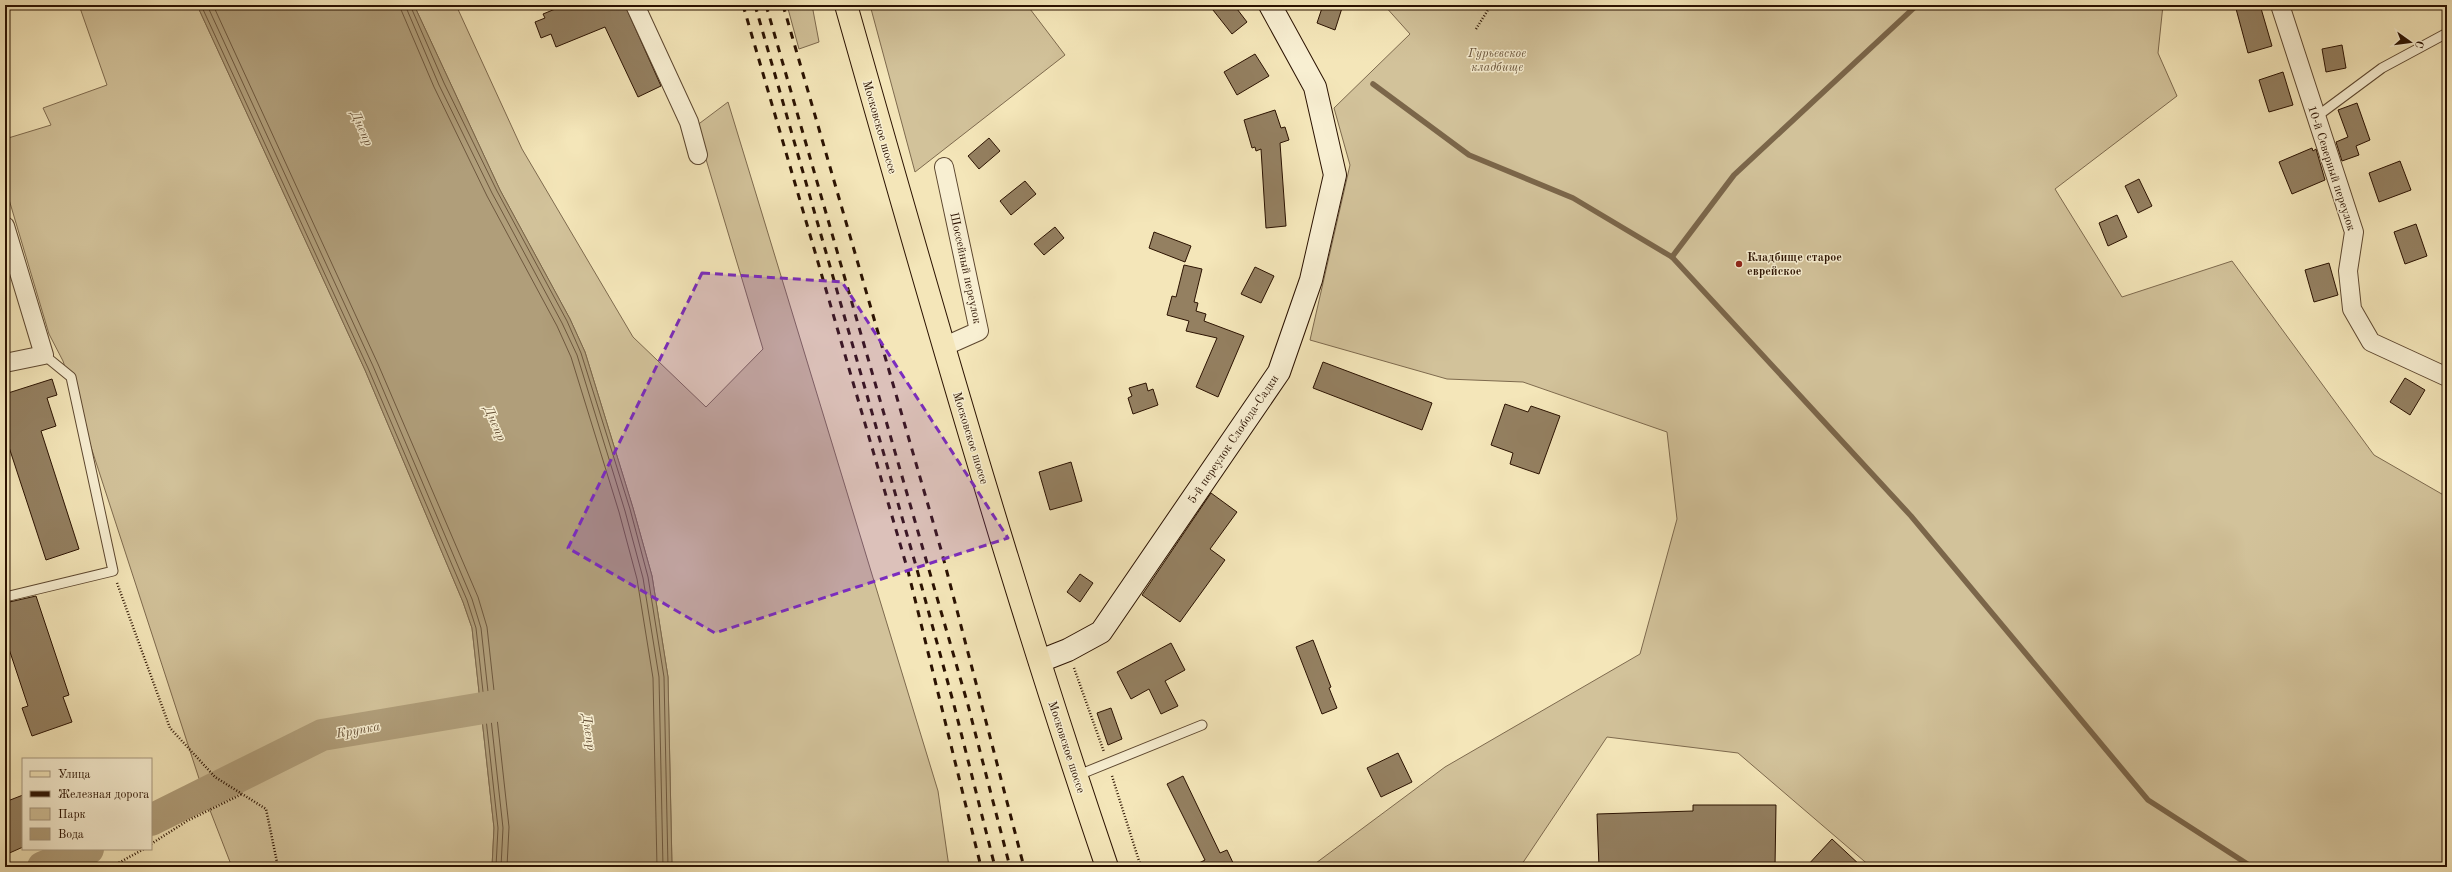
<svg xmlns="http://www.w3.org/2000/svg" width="2452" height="872" viewBox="0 0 2452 872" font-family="'Old Standard TT',serif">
  <rect width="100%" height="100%" fill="#f4e6b9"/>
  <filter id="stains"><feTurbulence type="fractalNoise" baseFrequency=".005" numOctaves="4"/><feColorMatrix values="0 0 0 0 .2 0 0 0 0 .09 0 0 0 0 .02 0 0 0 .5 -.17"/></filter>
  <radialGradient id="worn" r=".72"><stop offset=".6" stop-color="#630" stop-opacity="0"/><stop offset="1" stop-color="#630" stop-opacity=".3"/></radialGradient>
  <g fill="#d2c29a" stroke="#7e6a4e">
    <polygon points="79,5 197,5 365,370 463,602 472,628 494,828 492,867 232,867 206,800 63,361 49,334 5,186 5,139 51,125 43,108 107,85"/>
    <polygon points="414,5 456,5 522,149 633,337 706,407 763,349 696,126 728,102 938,791 949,867 672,867 668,677 652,576 633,508 585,352 570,319 500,190"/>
    <polygon points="787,5 812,5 819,42 799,49"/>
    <polygon points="870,5 1027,5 1065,55 915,172"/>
    <polygon points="1384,5 2163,5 2158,53 2177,96 2055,189 2122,297 2232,261 2374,455 2447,497 2447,867 1871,867 1738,753 1607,737 1520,867 1316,867 1316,863 1445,767 1640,654 1677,519 1667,432 1523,382 1447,379 1310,340 1350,165 1334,108 1410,34"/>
  </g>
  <polygon fill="#b09e7a" stroke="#7b664a" points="197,5 414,5 500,190 570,319 585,352 633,508 652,576 668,677 672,867 492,867 494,828 472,628 463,602 365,370"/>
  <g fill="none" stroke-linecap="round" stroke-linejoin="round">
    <g stroke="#6e583e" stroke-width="1">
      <polyline points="201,5 368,368 467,600 476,628 498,828 496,867"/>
      <polyline points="207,5 373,366 472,599 481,628 503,828 501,867"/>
      <polyline points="213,5 378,364 478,597 487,627 509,827 507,867"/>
      <polyline points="399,5 434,87 487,196 557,326 571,357 619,512 637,579 653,678 657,867"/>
      <polyline points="405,5 439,85 492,193 562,323 577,355 625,511 643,578 659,677 663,867"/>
      <polyline points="410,5 444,83 497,191 567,321 581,353 630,509 648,577 664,677 668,867"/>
    </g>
    <g stroke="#7b664a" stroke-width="5.5">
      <polyline points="1373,84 1469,155 1573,198 1672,257 1911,516 2148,800 2252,867"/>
      <polyline points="1672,257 1734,175 1917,5"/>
    </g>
    <g stroke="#b09e7a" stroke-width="32">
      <polyline points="151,820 322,735 525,701"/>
      <polyline points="43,867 88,849"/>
    </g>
  </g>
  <g fill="#948061" stroke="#2b1201">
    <polygon points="565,5 625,5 661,86 638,97 605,27 556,47 551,34 541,38 535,22 545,18 543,14"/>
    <polygon points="1209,5 1234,5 1247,22 1232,34"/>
    <polygon points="1323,5 1342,8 1335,30 1317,23"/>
    <polygon points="2235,5 2260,5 2272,46 2248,53"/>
    <polygon points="2342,45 2346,68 2326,72 2322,49"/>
    <polygon points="1255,54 1269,76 1237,95 1224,72"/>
    <polygon points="2283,72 2293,105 2269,112 2259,80"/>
    <polygon points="2357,103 2370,140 2356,146 2359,155 2342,161 2336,142 2348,137 2338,110"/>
    <polygon points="1275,110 1281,128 1285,127 1289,140 1280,143 1286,226 1266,228 1261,149 1256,151 1255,147 1252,148 1244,120"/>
    <polygon points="989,138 1000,151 979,169 968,156"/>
    <polygon points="2312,148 2313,151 2316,149 2325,180 2292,194 2279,162"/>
    <polygon points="2400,161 2411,190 2379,202 2369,173"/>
    <polygon points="2139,179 2152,206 2138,213 2125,186"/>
    <polygon points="1025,181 1036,194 1011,215 1000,201"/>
    <polygon points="2117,215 2127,237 2108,246 2099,223"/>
    <polygon points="2416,224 2427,256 2405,264 2394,232"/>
    <polygon points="1055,227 1064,238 1044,255 1034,244"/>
    <polygon points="1154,232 1191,246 1185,262 1149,248"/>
    <polygon points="2329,263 2338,295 2314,302 2305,270"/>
    <polygon points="1184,265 1202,269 1194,302 1198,303 1196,311 1206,314 1204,321 1244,336 1218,397 1196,387 1217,338 1186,331 1189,321 1167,315 1172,296 1176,297"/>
    <polygon points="1255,267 1274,276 1261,303 1241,294"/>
    <polygon points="1323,362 1432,403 1422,430 1313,388"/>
    <polygon points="2405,378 2425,390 2410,415 2390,402"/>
    <polygon points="52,379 57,395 47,398 56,426 41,431 79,549 46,560 5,435 5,394"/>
    <polygon points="1146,383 1148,391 1153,389 1158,405 1133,414 1128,398 1132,396 1129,388"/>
    <polygon points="1505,404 1528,412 1531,406 1560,416 1539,474 1510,464 1513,453 1491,445"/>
    <polygon points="1071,462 1082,501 1050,510 1039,472"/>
    <polygon points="1211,493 1237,512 1210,549 1225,560 1180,622 1142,595"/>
    <polygon points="1080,574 1093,583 1080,602 1067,592"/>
    <polygon points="36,596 69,695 63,697 72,722 32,736 22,708 28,706 5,637 5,603"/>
    <polygon points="1313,640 1331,687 1329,688 1337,708 1322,714 1296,647"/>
    <polygon points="1171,643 1185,670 1165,681 1178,706 1161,714 1149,689 1131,699 1117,672"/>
    <polygon points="1111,708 1122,739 1108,745 1097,713"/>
    <polygon points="1398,753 1412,782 1381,797 1367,768"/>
    <polygon points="1183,776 1220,853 1227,850 1235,867 1191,867 1205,860 1167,784"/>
    <polygon points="23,795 23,847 5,855 5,802"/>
    <polygon points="1693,805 1776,805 1775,867 1599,867 1597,814 1693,811"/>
    <polygon points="1832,839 1862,867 1806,867"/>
  </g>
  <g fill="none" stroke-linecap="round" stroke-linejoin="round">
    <g stroke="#5d472f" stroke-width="11">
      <g id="lane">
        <polyline points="2316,117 2382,68 2447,33"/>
        <polyline points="5,597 113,571 71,377 44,355"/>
        <polyline points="1076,776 1202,725"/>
      </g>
    </g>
    <g stroke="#5d472f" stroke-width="20">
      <g id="street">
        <polyline points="635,5 689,122 698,155"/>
        <polyline points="2280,5 2354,232 2348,271 2352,309 2371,342 2447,377"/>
        <polyline points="5,226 44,355 5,363"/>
        <polyline points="943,347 979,331 944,167"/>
      </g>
    </g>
    <g stroke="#2b1201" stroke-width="24">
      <polyline id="secondary" points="1040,661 1068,650 1101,632 1279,372 1311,280 1335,175 1315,87 1270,5"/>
    </g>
    <g stroke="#2b1201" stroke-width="24">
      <path id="primary" d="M846,5C928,294 1010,583 1107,867"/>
    </g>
    <g stroke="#2b1201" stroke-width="2.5" stroke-dasharray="1 2" stroke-linecap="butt">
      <polyline points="1476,29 1491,5"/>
      <polyline points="117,583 170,728 215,777 266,809 278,867"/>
      <polyline points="1074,668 1104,752"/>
      <polyline points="1112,776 1141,867"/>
      <polyline points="151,844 187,821 242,794"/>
      <polyline points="111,867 144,849"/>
    </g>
    <use href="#lane" stroke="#f8efd2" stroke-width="9"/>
    <use href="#street" stroke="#f8efd2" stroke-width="18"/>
    <use href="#secondary" stroke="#f8efd2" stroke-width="22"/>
    <use href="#primary" stroke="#f4e6b9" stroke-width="22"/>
    <g stroke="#2b1201" stroke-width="3" stroke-dasharray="7 7" stroke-linecap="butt">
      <polyline points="743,5 908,571 981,867"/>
      <polyline points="755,5 916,566 954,705 995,867"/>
      <polyline points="766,5 968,705 1010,867"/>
      <polyline points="783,5 942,553 1024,867"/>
    </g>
  </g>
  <path fill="#7b2cbf" fill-opacity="0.2" stroke="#7b2cbf" stroke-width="3" stroke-dasharray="8 5" stroke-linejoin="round" d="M702,273L842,282L1008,538L715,633L568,548Z"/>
  <circle fill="#8f2418" stroke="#f8efd2" stroke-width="1.5" cx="1739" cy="264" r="4"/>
  <g text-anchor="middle" stroke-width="3" stroke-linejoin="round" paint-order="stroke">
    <g font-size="12" font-style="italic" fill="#655037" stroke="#f8efd2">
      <text x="1497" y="57">Гурьевское<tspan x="1497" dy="14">кладбище</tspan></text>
    </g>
    <g font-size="12" fill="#2b1201" stroke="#f8efd2">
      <text transform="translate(880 127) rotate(74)" y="4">Московское шоссе</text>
      <text transform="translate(2332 168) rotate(72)" y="4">10-й Северный переулок</text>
      <text transform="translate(966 268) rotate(78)" y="4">Шоссейный переулок</text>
      <text transform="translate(971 438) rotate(73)" y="4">Московское шоссе</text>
      <text transform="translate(1233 439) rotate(-56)" y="4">5-й переулок Слобода-Садки</text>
      <text transform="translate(1067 747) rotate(72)" y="4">Московское шоссе</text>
    </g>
    <g font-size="12" font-weight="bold" fill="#2b1201" stroke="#f8efd2" text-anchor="start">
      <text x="1747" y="261">Кладбище старое<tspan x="1747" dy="14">еврейское</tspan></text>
    </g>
    <g font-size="13" font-style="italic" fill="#675137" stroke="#f8efd2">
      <text transform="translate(363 128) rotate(66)" y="5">Днепр</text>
      <text transform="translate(496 423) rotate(66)" y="5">Днепр</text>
      <text transform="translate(358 729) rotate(-10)" y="5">Крупка</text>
      <text transform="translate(590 732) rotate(82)" y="5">Днепр</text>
    </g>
  </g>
  <rect width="2452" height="872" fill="none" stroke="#f4e6b9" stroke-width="20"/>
  <rect x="6" y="6" width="2440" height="860" fill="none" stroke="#2b1201" stroke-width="2"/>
  <rect x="10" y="10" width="2432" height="852" fill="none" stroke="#2b1201"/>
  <rect x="22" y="758" width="130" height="92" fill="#f8efd2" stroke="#a6977e"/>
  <rect x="30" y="771" width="20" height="6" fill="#f4e6b9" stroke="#a6977e"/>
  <text x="58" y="778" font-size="12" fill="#2b1201">Улица</text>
  <rect x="30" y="791" width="20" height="6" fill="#2b1201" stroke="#a6977e"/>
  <text x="58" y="798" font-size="12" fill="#2b1201">Железная дорога</text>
  <rect x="30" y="808" width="20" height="12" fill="#d2c29a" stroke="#a6977e"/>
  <text x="58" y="818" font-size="12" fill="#2b1201">Парк</text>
  <rect x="30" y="828" width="20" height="12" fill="#b09e7a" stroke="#a6977e"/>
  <text x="58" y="838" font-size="12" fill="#2b1201">Вода</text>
  <g transform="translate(2410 42) rotate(104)" stroke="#f8efd2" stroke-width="3" paint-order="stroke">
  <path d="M0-3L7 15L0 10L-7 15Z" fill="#2b1201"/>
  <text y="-6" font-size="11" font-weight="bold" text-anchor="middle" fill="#2b1201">С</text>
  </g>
  <rect width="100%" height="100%" filter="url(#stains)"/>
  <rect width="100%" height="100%" fill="url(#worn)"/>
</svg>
